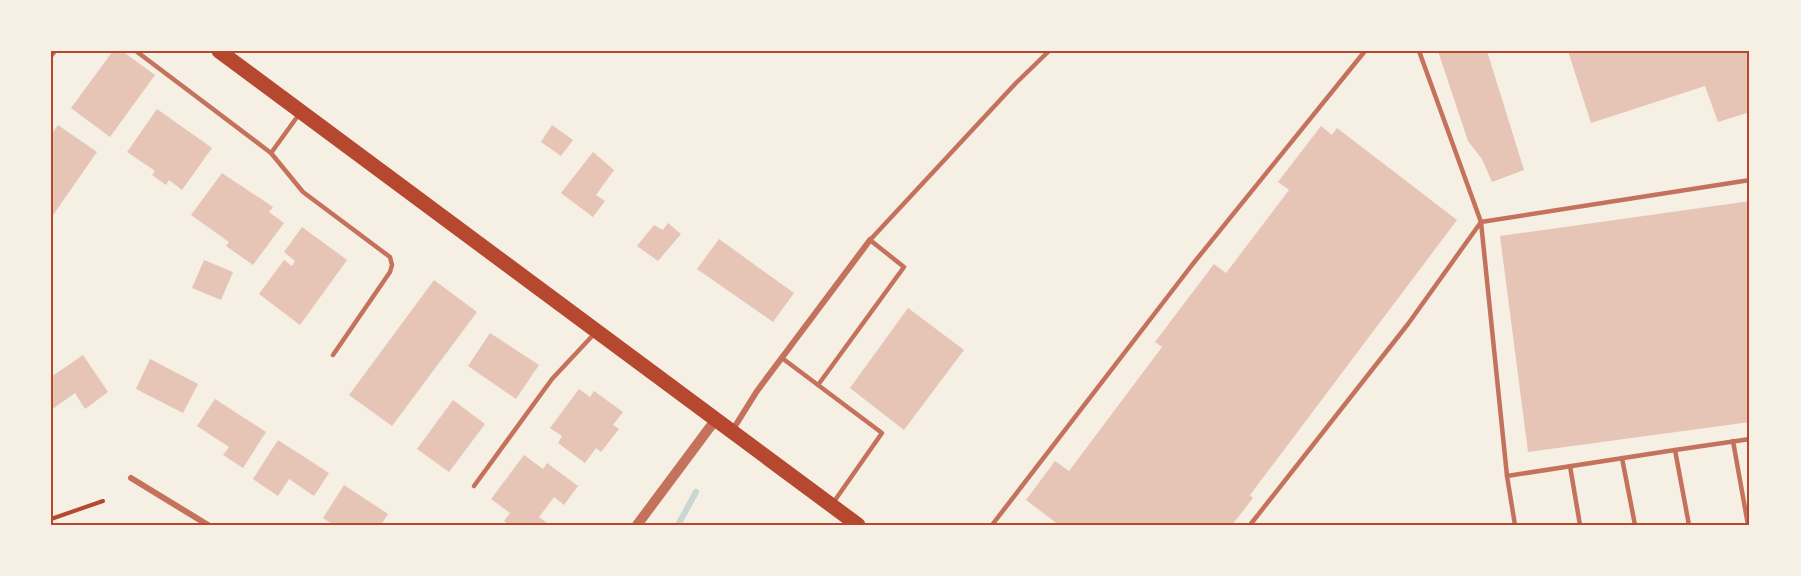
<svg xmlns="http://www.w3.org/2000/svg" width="1801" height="576" viewBox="0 0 1801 576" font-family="'Public Sans',sans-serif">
  <rect width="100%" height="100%" fill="#f6efe4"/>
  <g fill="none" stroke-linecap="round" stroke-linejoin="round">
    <polyline stroke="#c9d6d2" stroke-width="6" points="678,525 696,492"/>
  </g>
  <g fill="#e6c5b7">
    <polygon points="113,51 122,51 155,75 110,137 71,108"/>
    <polygon points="1438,51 1487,51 1524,170 1492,182 1482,159 1468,141"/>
    <polygon points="1568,51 1750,51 1750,112 1718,122 1705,86 1591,123"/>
    <polygon points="157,109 212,148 182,190 169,180 166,185 152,175 155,171 127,152"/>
    <polygon points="58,125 97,152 51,218 51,135"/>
    <polygon points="552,125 573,140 561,156 541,142"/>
    <polygon points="1321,126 1332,135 1337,128 1457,220 1250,495 1253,498 1232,525 1059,525 1026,500 1055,461 1069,471 1162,347 1155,342 1214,264 1226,273 1289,190 1278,182"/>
    <polygon points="593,152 614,170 596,195 605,201 593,217 561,193"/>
    <polygon points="222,173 273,207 269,212 284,223 253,265 226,246 229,242 191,215"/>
    <polygon points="1750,201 1750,422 1528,452 1500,236"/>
    <polygon points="668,223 681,234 658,261 637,246 654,225 663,230"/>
    <polygon points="302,227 347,260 300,325 259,294 284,260 292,266 295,261 284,252"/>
    <polygon points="719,239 794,293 773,322 697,269"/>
    <polygon points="204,260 233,272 221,300 192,288"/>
    <polygon points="434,280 477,312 392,426 349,395"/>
    <polygon points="908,308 964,350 904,430 850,388"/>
    <polygon points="490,333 539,365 516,399 468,366"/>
    <polygon points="83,355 108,392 85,409 75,393 51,410 51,377"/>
    <polygon points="150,359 198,384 183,413 136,389"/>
    <polygon points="579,389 590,397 594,391 623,412 613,425 619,429 601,452 596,448 585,463 558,443 562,436 550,428"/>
    <polygon points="215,399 266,432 243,468 223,455 229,447 197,426"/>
    <polygon points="453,400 485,424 449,472 417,449"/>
    <polygon points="278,440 329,473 314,496 289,479 278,496 253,479"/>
    <polygon points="524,455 543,469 547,463 578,486 564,505 554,497 539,517 550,525 509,525 504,521 510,513 491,499"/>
    <polygon points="344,485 388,514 381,525 334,525 323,518"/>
  </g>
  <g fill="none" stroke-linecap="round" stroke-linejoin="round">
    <polyline stroke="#b5482f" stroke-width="4" points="51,519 103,501"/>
    <g stroke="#c5725c" stroke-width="4.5">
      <polyline points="136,51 271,153 303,192 390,257 392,265 390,272 333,355"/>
      <polyline points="1419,51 1481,222 1750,180"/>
      <polyline points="51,56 55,51"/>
      <polyline points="271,153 300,113"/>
      <polyline points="782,358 882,433 833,503"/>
      <polyline points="818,385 904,267 870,240 1015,84 1049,51"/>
      <polyline points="1733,441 1748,525"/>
      <polyline points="1675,450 1750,439"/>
      <polyline points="1622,458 1635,525"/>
      <polyline points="1570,466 1580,525"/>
      <polyline points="474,486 552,379 595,333"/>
      <polyline points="992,525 1192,265 1365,51"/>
      <polyline points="1250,525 1408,324 1481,222 1507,476"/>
      <polyline points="1515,525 1507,476 1675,450 1689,525"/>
    </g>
    <g stroke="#c5725c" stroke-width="6">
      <polyline points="732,431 757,391 870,240"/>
      <polyline points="131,478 208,525"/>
    </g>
    <polyline stroke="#c5725c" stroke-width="10" points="637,525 716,419"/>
    <polyline stroke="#b5482f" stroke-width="15" points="219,51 858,525"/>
  </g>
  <rect width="1801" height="576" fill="none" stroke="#f6efe4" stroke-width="105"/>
  <rect x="52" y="52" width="1696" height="472" fill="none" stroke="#b5482f" stroke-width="2"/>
</svg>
